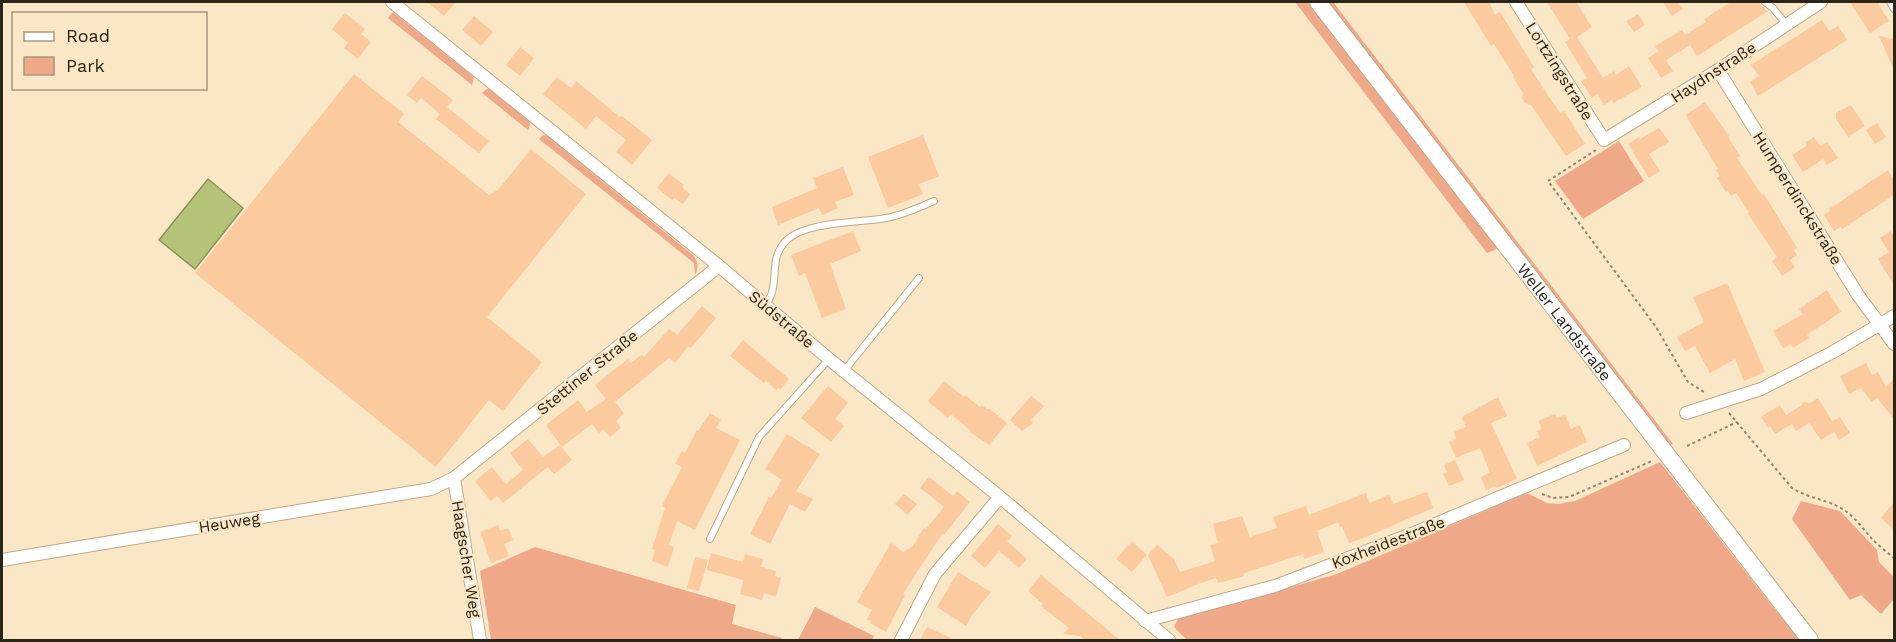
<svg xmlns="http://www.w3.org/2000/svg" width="1896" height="642" viewBox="0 0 1896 642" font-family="'Work Sans',sans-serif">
  <rect width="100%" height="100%" fill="#fae7c5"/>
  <g fill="#efa989">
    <polygon points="1295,2 1309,2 1499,248 1487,253"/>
    <polygon points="1328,2 1333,2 1673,444 1669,446"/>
    <polygon points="393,12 474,77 472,85 388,18"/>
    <polygon points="487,89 489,89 529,121 530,124 528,130 482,93"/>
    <path d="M543,135L547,136L694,256C698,263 699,268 695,275L694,263L539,139Z"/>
    <polygon points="1619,141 1644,181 1583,219 1555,181"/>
    <polygon points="1660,462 1799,640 1187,640 1174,627 1178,619 1337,574 1527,493 1547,503 1559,504 1575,501"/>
    <polygon points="1801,501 1840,511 1877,550 1879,562 1894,577 1894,599 1881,614 1861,595 1850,600 1792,519"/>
    <polygon points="535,547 736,605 732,624 782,638 780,640 491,640 480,571"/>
    <polygon points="815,607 874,636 872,640 798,640"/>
  </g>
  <polygon fill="#b4c377" stroke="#8b935a" stroke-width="1.5" points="208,179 243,208 195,269 159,240"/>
  <g fill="#fbca9e">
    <polygon points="427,2 456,2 444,16"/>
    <polygon points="1464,2 1489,2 1495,15 1500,12 1534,67 1531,69 1541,85 1560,113 1564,111 1585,144 1566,156 1531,105 1525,103 1522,98 1523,93 1513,77 1514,76 1494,44 1491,46"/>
    <polygon points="1547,2 1576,2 1592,27 1577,37 1603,78 1614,71 1616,75 1629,66 1642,87 1613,103 1612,100 1604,105 1597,94 1592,98 1581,81 1587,78 1565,42 1570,39"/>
    <polygon points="1663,2 1678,2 1683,9 1672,16"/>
    <polygon points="1731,2 1760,2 1761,6 1768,11 1697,56 1690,45 1666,60 1673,71 1661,78 1648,58 1659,51 1655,46 1682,30 1685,35 1706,22 1704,19"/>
    <polygon points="1850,2 1877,2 1889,21 1870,33"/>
    <polygon points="345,13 365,29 361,34 371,42 358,59 344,48 348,43 332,29"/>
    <polygon points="1638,14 1645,25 1634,32 1626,21"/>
    <polygon points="474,16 493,32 481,46 462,30"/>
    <polygon points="1822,20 1829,31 1838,26 1847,40 1758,96 1750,82 1759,76 1751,65"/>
    <polygon points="1879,36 1894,39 1894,70"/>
    <polygon points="520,47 534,58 520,76 506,65"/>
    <polygon points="354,74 404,114 398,122 489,195 498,190 531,149 586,194 487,317 542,362 503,411 489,400 436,467 195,273"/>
    <polygon points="422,76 453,100 447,107 489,141 479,153 436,119 440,114 421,98 417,103 407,95"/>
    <polygon points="557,77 571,88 576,81 620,117 622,116 652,140 632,165 616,152 626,140 596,116 586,129 543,94"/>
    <polygon points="1705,102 1729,136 1728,137 1740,156 1737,158 1762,195 1764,194 1797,248 1794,250 1797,255 1790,260 1795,267 1782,276 1772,261 1777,257 1748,214 1749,212 1736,193 1731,196 1728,191 1726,192 1717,178 1720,176 1716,170 1718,169 1689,121 1686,115"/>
    <polygon points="1851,105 1865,126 1848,137 1836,119 1836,113"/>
    <polygon points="1877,123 1886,137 1875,144 1866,130"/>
    <polygon points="1659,128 1669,142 1649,154 1660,171 1649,178 1628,144 1639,137 1640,139"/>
    <polygon points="923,135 939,176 919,184 923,194 888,208 868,157"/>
    <polygon points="1814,137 1820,146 1827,142 1838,158 1827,165 1823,159 1803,172 1792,155 1806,146 1806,142"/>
    <polygon points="843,167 854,195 835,202 838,208 822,215 819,208 778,225 772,207 817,188 813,178"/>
    <polygon points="1888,170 1894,180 1894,195 1842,229 1841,227 1834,231 1824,215 1830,211 1829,209"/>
    <polygon points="669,173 684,185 682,187 690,194 683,204 674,198 672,200 657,188"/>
    <polygon points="853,231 861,251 830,264 846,309 822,318 805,273 799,276 791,255"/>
    <polygon points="1891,231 1894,237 1894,285 1878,259 1889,252 1880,238"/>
    <polygon points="1727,283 1765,372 1744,381 1735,359 1710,373 1695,346 1685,351 1677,337 1704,322 1693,297"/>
    <polygon points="1827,290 1841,312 1807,335 1809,338 1793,348 1791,344 1783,348 1773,331 1803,314 1799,309"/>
    <polygon points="702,306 716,318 691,348 688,346 675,363 669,358 615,402 624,413 616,421 621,428 610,437 603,429 599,433 592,424 562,447 546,425 578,400 587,412 606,399 595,385 628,359 631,363 641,355 644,357 669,329 677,335"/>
    <polygon points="743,340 789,379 780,390 778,388 776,390 766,381 764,383 730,356"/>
    <polygon points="1866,363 1872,375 1878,372 1886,387 1894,379 1894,419 1877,398 1872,402 1861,388 1849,394 1840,376"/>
    <polygon points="944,381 964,397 965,395 980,407 981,405 987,409 990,409 1007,423 989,445 970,432 971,431 951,414 948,418 928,401"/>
    <polygon points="828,386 848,403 835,419 844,426 831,442 801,418"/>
    <polygon points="1031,396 1044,406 1031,420 1033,423 1022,431 1010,420"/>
    <polygon points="1498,397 1507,416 1491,423 1517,479 1497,488 1495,486 1486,490 1481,477 1490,472 1480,448 1456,458 1449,442 1456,439 1454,432 1466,427 1462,417"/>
    <polygon points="1818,398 1832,421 1840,417 1850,433 1839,440 1834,432 1821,440 1809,423 1796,431 1792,424 1775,434 1770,426 1768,428 1761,417 1780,405 1786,415 1802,405 1803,402 1810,403"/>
    <polygon points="710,413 721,420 716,428 740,440 695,530 677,521 669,545 674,547 668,567 652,561 655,550 652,549 665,508 662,506 682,467 675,464 682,451 685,453 697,430 698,431"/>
    <polygon points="1555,414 1557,418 1565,415 1571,429 1580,425 1587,442 1537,466 1527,443 1540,437 1537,431 1542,429 1538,421"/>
    <polygon points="787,434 820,454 796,491 813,499 805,512 790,504 770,544 750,534 769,497 771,498 782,480 765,469"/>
    <polygon points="528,439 543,457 560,445 572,460 554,474 548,467 503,503 497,496 491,501 475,481 492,467 506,484 523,470 510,453"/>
    <polygon points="1455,460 1464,480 1449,486 1443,474 1447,472 1444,465"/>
    <polygon points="929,477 953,496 957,491 970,502 944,535 943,533 917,572 903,594 905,595 886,632 870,623 871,621 867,619 872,610 857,602 891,543 903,552 912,547 924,528 926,529 944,507 920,488"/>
    <polygon points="1427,492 1433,508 1366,537 1349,543 1342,526 1340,527 1338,522 1317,531 1324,552 1304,559 1303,554 1244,573 1244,576 1218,583 1216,578 1198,584 1167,597 1148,555 1157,545 1174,559 1180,572 1215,561 1210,545 1218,543 1213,524 1242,516 1250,537 1277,528 1273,517 1306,506 1309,515 1366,493 1369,503 1389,495 1393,504"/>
    <polygon points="904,494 917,504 908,515 895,504"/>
    <polygon points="1894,502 1894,530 1881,518"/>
    <polygon points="998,524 1012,536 1007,541 1027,559 1019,568 999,551 985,568 971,556"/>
    <polygon points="498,525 500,531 508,528 513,540 504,544 509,556 491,563 480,532"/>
    <polygon points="1132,541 1147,555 1132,572 1116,559"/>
    <polygon points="711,553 743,562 745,554 763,559 761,567 776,571 775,576 781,578 776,597 764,593 762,600 740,594 743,580 707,570"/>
    <polygon points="695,557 708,560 699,591 687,588"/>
    <polygon points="958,572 991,592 972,615 966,626 937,607"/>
    <polygon points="1041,575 1064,594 1120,640 1085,640 1080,636 1063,634 1069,628 1041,606 1043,604 1028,591"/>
    <polygon points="927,627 955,640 920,640"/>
  </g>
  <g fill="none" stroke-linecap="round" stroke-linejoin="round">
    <g stroke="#bdaa8a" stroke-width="8">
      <g id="lane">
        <polyline points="1765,2 1773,8 1786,24"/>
        <polyline points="1890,2 1894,9"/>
        <path d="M766,305C768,301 771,297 772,292C777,276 771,258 784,243C802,221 859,223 886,218C903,215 918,208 934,201"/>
        <polyline points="844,371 919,278"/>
        <polyline points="710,539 759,437 829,359"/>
      </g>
    </g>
    <g stroke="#bdaa8a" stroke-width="14">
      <g id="street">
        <polyline points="392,2 719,266 829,359 1000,497 1169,640"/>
        <polyline points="1516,2 1604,140 1718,70 1821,2"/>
        <polyline points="1718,70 1858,295 1894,344"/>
        <polyline points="1686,413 1761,389 1833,352 1894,316"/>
        <polyline points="454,478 480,640"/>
        <polyline points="2,560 431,489 454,478 719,266"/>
        <polyline points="1145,621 1275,586 1414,533 1624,445"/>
        <polyline points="901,640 935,574 1000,497"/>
      </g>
    </g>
    <g stroke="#bdaa8a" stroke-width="18">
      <g id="secondary">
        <path id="s1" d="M1318,2L1810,640"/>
      </g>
    </g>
    <g stroke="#92856e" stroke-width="2" stroke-dasharray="3 3" stroke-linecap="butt">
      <polyline points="1596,150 1548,181 1656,327 1688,382 1704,392"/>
      <path d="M1729,413L1792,488C1808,498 1824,499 1839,507C1853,514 1863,529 1873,540C1879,546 1887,552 1894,558"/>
      <polyline points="1687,446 1737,422"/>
      <polyline points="1542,494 1553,498 1569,497 1652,461"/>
    </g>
    <use href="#lane" stroke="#fff" stroke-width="6"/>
    <use href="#street" stroke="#fff" stroke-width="12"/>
    <use href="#secondary" stroke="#fff" stroke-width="16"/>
  </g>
  <g text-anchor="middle" stroke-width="4.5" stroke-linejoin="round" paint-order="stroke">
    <g font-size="16" fill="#2b2418" stroke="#fae7c5">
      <text transform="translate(1560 71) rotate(58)" y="6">Lortzingstraße</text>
      <text transform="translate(1713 72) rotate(-33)" y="6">Haydnstraße</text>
      <text transform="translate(1798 198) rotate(58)" y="6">Humperdinckstraße</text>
      <text transform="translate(782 319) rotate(40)" y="6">Südstraße</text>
      <text dy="6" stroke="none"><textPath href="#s1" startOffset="404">Weller Landstraße</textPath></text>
      <text transform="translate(587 372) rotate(-39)" y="6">Stettiner Straße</text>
      <text transform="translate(229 522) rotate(-9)" y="6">Heuweg</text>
      <text transform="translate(1388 542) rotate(-21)" y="6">Koxheidestraße</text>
      <text transform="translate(467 559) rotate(81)" y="6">Haagscher Weg</text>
    </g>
  </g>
  <rect width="1896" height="642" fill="none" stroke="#2b2418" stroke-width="6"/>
  <rect x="12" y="12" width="195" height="78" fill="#fae7c5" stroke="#a79980" stroke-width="1.5"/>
  <rect x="24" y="32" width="30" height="9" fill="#ffffff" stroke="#a79980" stroke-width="1.5"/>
  <text x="66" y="42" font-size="18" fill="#2b2418">Road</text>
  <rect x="24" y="57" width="30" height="18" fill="#efa989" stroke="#a79980" stroke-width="1.5"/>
  <text x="66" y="72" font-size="18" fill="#2b2418">Park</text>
</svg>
